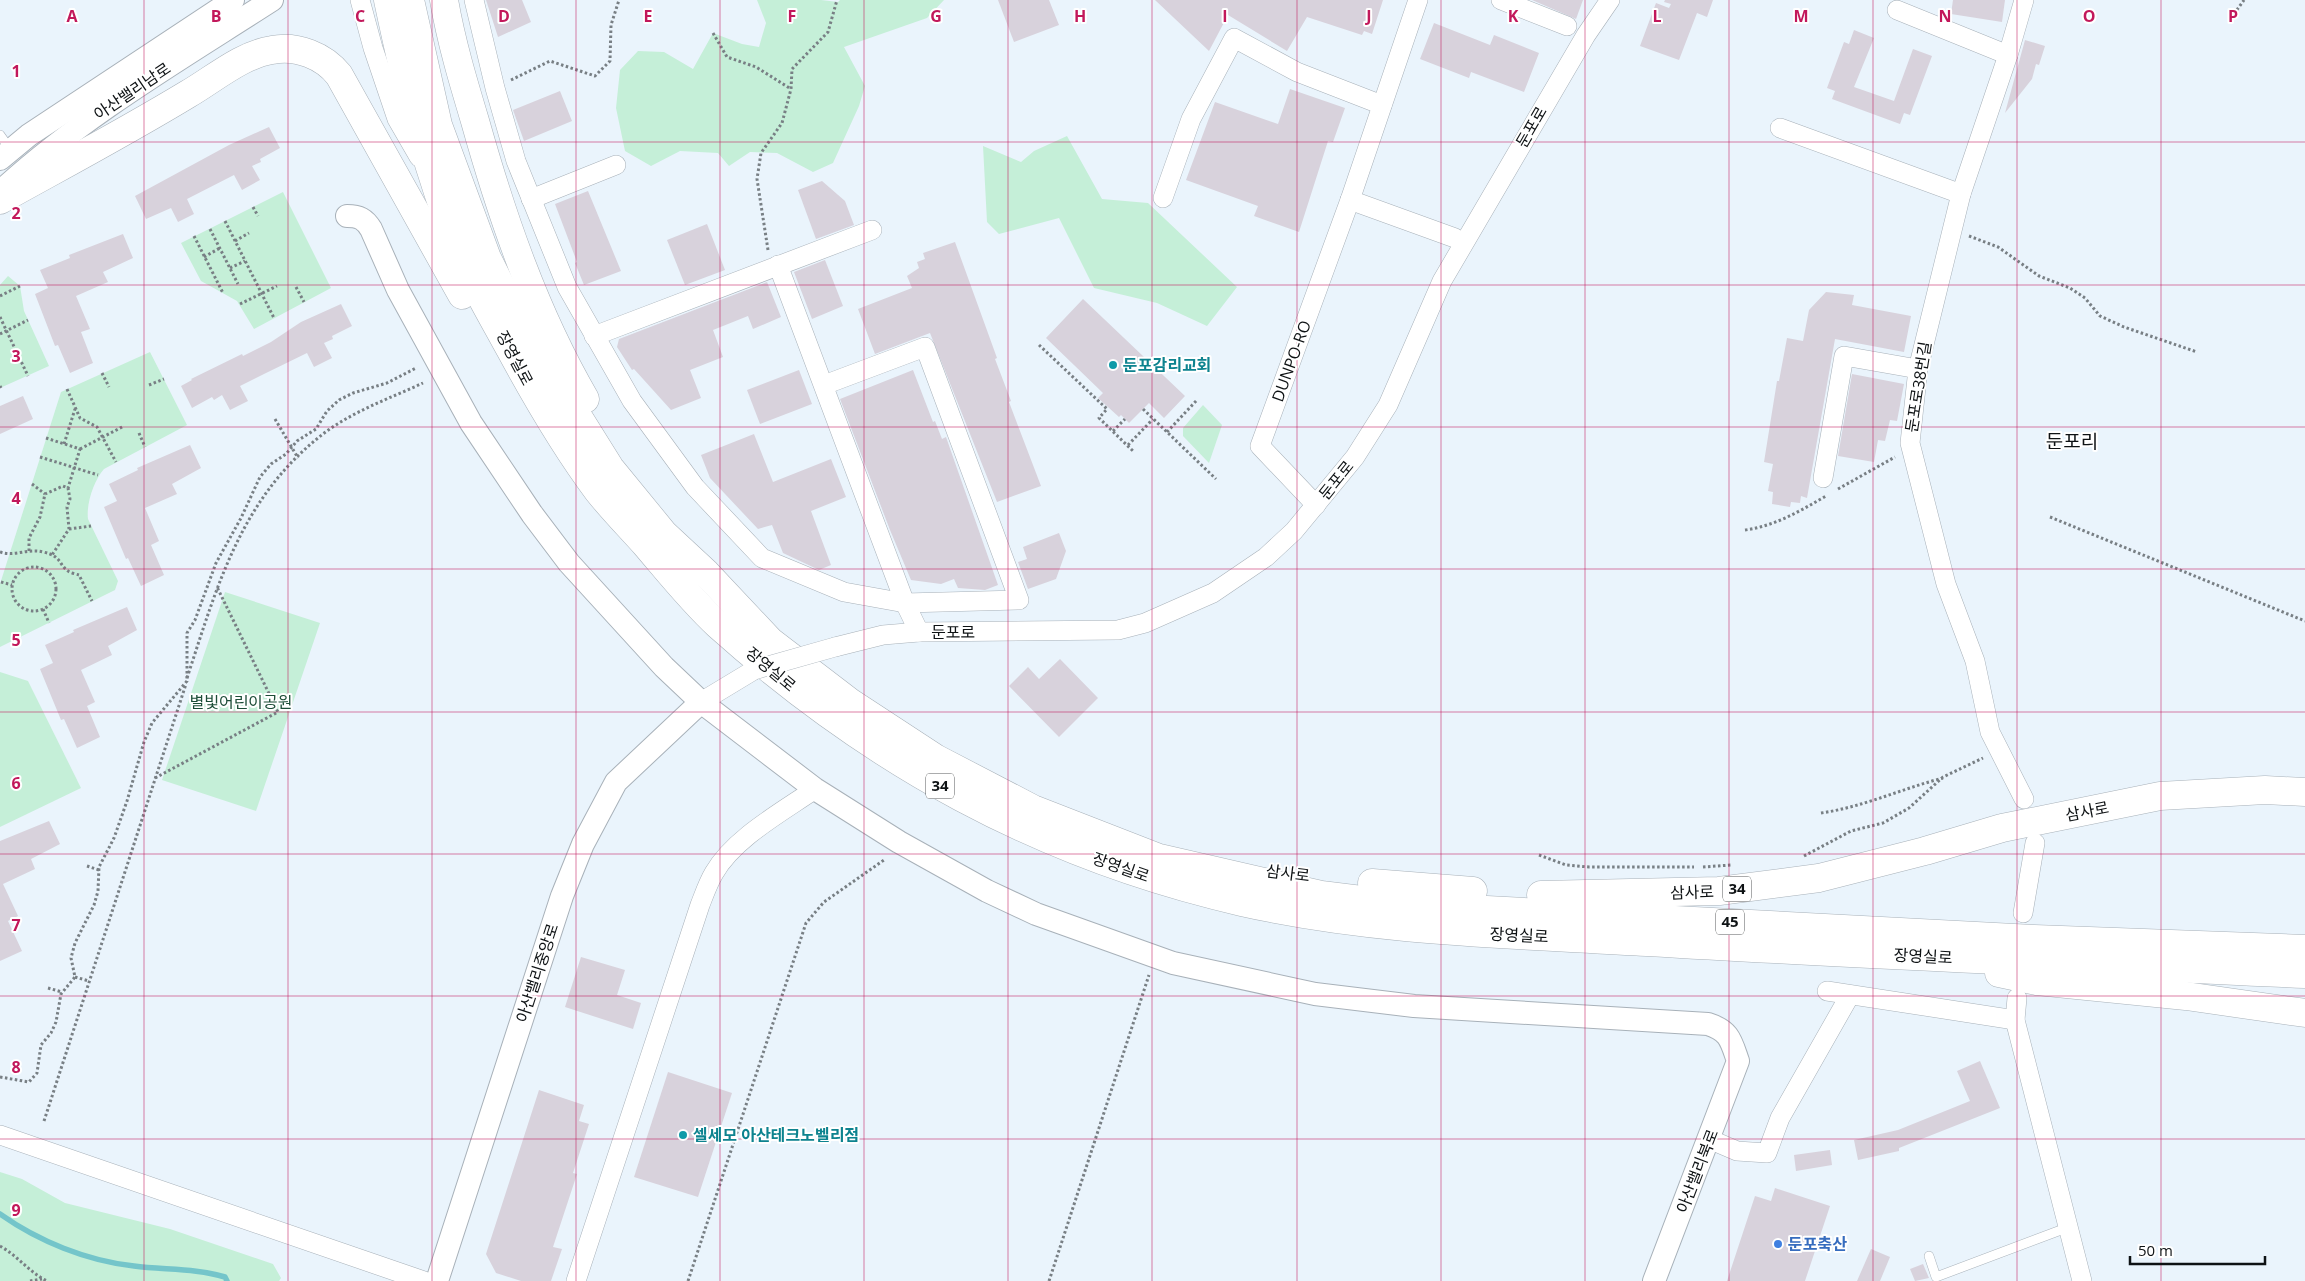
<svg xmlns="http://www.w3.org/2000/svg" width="2305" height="1281" viewBox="0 0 2305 1281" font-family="'Open Sans','Noto Sans KR',sans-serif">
  <rect width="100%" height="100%" fill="#eaf4fc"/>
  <g fill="#c5efd8">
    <polygon points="757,0 821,0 838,2 840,0 944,0 927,18 844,47 865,86 859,106 833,163 813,172 777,153 750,152 729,166 718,153 680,151 651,166 625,151 616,108 620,70 638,51 664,52 693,69 713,33 742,44 759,47 766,23"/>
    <polygon points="1067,136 1102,199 1148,203 1237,287 1207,326 1157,303 1094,288 1059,218 999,234 987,222 983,146 1021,162 1034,151"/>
    <polygon points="283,192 331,288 254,329 237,301 201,281 181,243"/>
    <polygon points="8,276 20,286 24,311 49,366 0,388 0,285"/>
    <path d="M150,352L187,425L104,469C94,480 86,504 88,519L118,581L115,590L0,647V584L61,392Z"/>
    <polygon points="1203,405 1222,425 1209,463 1183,436 1183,428"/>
    <polygon points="225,592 320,623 256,811 162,780"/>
    <polygon points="0,672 28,681 81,788 0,827"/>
    <polygon points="0,1172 22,1179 65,1203 170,1229 273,1264 281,1278 279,1281 0,1281"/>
  </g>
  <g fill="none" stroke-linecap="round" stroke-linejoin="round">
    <path stroke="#74c5ca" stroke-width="5.5" d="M0,1214C38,1241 87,1261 134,1266C164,1270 196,1268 225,1277L227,1281"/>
  </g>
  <g fill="#d8d2dc">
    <polygon points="486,0 522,0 531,22 498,37"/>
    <polygon points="998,0 1049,0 1059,25 1014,42"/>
    <polygon points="1155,0 1383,0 1372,34 1364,31 1362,35 1307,17 1287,51 1228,15 1209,51"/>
    <polygon points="1532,0 1583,0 1576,19"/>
    <polygon points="1665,0 1713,0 1707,17 1697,13 1679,60 1640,46 1656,3 1669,8 1671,4 1664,2"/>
    <polygon points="1953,0 2005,0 2002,22 1951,14"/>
    <polygon points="1434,23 1490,45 1494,35 1539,53 1524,92 1471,72 1469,78 1420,59"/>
    <polygon points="1854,30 1874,38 1854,87 1894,101 1913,49 1932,56 1910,115 1904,113 1900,124 1832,99 1835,91 1827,88 1844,42 1849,44"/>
    <polygon points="2025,40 2045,46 2039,65 2036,64 2032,79 2005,113"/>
    <polygon points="1290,89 1345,108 1333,142 1328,141 1299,232 1254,216 1258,206 1186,180 1215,102 1278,124"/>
    <polygon points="560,91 572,121 524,141 513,110"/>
    <polygon points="269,127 280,148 260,159 261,162 252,166 260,180 242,190 234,175 187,199 194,214 178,222 171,208 146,219 135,196 229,145"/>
    <polygon points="822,181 845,201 854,225 816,239 798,190"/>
    <polygon points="588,191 621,271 584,285 575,263 577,262 555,204"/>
    <polygon points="707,224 725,270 685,285 667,240"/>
    <polygon points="123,234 133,258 103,272 108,282 76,296 90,329 81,332 93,363 70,373 58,345 55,346 35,294 48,288 40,270 70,258 69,255"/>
    <polygon points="955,242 997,358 995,359 1011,401 1009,402 1041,486 997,502 930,333 875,354 858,309 912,288 907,276 919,268 917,262 925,259 923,253"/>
    <polygon points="825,260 843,306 812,319 794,272"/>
    <polygon points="767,282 781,317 753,329 748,316 713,330 723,357 690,370 701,398 671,410 634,369 632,370 617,347 619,339"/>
    <polygon points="1826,292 1854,295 1852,305 1911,316 1904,352 1835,339 1807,498 1801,496 1800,503 1791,502 1790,507 1772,504 1773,492 1768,491 1773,464 1764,462 1777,381 1779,381 1787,338 1803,341 1809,310"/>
    <polygon points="1083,299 1185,396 1164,418 1149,403 1129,423 1121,415 1119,417 1098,398 1103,393 1046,338"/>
    <polygon points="341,304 352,326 332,336 333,339 324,343 332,358 314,367 307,353 264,374 240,386 248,401 230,410 222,395 214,400 212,397 192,408 181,386 192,380 191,379 242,354 243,356 271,342 301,322"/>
    <polygon points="799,370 812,404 760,424 747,390"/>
    <polygon points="913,370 933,422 935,421 942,439 946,437 998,585 985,590 958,588 954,579 941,584 911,580 890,530 840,399"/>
    <polygon points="1852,374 1904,384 1897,421 1890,420 1885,441 1878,440 1874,462 1838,456"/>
    <polygon points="23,396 33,419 0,434 0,406"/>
    <polygon points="754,434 773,482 831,459 846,497 811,511 831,565 819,570 783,553 772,525 758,529 710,478 701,455"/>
    <polygon points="190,445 201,468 172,484 177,494 145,508 159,541 151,545 164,575 141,586 128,558 126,559 104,507 117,501 109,484 138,470 137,468"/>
    <polygon points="1059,533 1066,551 1056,579 1028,589 1018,562 1027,559 1023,547"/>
    <polygon points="127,607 137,630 108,646 112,655 81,670 95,702 87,706 100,737 77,748 64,719 61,720 40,669 53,663 45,645 74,632 73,630"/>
    <polygon points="1060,659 1098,698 1059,737 1009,686 1028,667 1039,679"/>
    <polygon points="49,821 60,844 31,859 35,869 3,884 18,916 8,921 22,951 0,961 0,841"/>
    <polygon points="581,957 625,970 617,995 641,1003 633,1029 565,1007"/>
    <polygon points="1980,1061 2000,1108 1899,1148 1899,1151 1858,1160 1854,1140 1898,1130 1970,1101 1957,1071"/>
    <polygon points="668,1072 732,1093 698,1197 634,1177"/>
    <polygon points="539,1090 584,1105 579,1121 589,1124 573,1173 577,1174 553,1247 562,1249 551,1281 521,1281 496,1273 486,1254"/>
    <polygon points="1830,1150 1832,1165 1796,1171 1794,1155"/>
    <polygon points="1775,1188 1830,1206 1805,1281 1727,1281 1755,1196 1771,1201"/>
    <polygon points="1871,1249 1890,1257 1880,1281 1857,1281"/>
    <polygon points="1923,1264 1929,1278 1915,1281 1910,1269"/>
  </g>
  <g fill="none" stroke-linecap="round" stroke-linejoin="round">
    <g stroke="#a8b1b9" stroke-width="10">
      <g id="service">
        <polyline points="0,135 10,149"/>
        <polyline points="1929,1256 1936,1277 2069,1227"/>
      </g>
    </g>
    <g stroke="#a8b1b9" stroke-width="20">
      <g id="minor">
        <polyline points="360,0 373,48 397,119 419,157"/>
        <polyline points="474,0 495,88 516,161 567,287 632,401 695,487 762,558 844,592 905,603 1019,600 925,347 824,385"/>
        <polyline points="1501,0 1567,26"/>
        <polyline points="2024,0 2008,55 1961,194 1918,369 1910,443 1946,584 1975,661 1990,732 2024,799"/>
        <polyline points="1897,10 2008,55"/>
        <polyline points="1780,128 1961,194"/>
        <polyline points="1163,198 1191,119 1234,38 1297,72 1382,105"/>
        <polyline points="531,199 616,165"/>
        <polyline points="1350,200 1455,238"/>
        <polyline points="778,265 905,603 919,632"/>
        <polyline points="594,336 872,230"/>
        <polyline points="1823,478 1844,356 1918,369"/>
        <polyline points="1316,505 1260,446 1350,200 1418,0"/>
        <polyline points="835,647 883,635 919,632 1118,630 1145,623 1213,593 1266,557 1294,531 1355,457 1388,405 1442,281 1586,35 1610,0"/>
        <polyline points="701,702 754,670"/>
        <polyline points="2023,913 2035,843"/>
        <polyline points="1827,991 2015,1020"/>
        <polyline points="2017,998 2015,1020 2082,1281"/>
        <polyline points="0,1135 424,1281"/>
        <polyline points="1709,1139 1737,1151 1767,1153 1780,1118 1850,995"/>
        <path d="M576,1281L700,905C704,895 708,883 714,873C734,838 782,812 815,789"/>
      </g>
    </g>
    <g stroke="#a8b1b9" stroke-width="24">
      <g id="tertiary">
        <polyline points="0,159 29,135 233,0"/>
        <path d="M0,192C81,117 179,60 272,0"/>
        <path d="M347,216C359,216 365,219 371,229L398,290L471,423L532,514L569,563L664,667L701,702L815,789L899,842L987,891L1036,914L1173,963L1315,994L1414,1006L1708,1024C1730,1031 1731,1041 1738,1061L1654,1281"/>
        <polyline points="437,1281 562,896 583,844 616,782 701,702"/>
      </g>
    </g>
    <g stroke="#a8b1b9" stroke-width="29">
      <g id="trunk">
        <path d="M388,0C407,90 429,179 465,264C478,293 495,321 510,349C536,397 565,447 598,491C613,510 630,527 646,545C669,572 692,601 718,625C871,762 1041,856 1242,902C1375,932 1511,934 1647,942C1866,955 2086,964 2305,974"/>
        <polyline points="410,0 438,125 487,258 520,324 610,468 664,534 706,573 770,641 851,703 935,758 1033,809 1159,858 1321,895 1410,906 2034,939 2305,949"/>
        <path d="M444,0C451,41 463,81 475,121C502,217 535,313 585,399"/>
        <path d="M0,200C63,165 127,131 188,94C214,79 241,55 272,50C297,45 324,56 339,75L462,295"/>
        <polyline points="1372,883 1473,891"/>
        <polyline points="1541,895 1719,891 1819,878 1925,851 2002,828 2160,796 2265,790 2305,792"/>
        <polyline points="1999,973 2037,981 2186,996 2305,1013"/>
      </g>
    </g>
    <g stroke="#787f84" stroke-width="3" stroke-dasharray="2.5 2.5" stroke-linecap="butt">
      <polyline points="2234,14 2244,0"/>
      <polyline points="713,33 727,57 756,67 791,89"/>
      <polyline points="511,80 550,61 595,76 610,61 611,25 619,0"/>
      <polyline points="253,207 258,216"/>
      <polyline points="225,221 274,318"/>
      <polyline points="210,229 238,284"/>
      <polyline points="194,236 223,293"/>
      <polyline points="1969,236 1998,247 2039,276 2070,288 2085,298 2100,316 2124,327 2197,352"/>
      <polyline points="235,241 249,233"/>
      <polyline points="768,250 757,179 761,153 782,123 791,89 792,69 828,32 837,0"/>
      <polyline points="204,257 220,248"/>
      <polyline points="230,268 245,261"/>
      <polyline points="296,287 304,302"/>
      <polyline points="0,296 20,286"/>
      <polyline points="240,304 277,286"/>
      <polyline points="0,317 28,376"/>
      <polyline points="0,334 28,320"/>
      <polyline points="1039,345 1107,409 1099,418 1133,451"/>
      <polyline points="102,373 109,387"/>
      <polyline points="149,385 164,379"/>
      <polyline points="0,386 1,388"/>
      <polyline points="67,389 80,418 97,427 116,462"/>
      <polyline points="1143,409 1216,479"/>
      <polyline points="275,419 298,458"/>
      <polyline points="1113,431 1125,419"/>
      <polyline points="1167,432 1197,400"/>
      <polyline points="139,433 145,447"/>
      <polyline points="46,438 80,449 68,488"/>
      <polyline points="64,444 75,409"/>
      <polyline points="1128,445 1153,419"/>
      <polyline points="80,449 124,426"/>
      <polyline points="40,457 98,475"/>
      <polyline points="32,484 45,494"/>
      <polyline points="1838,489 1895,457"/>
      <polyline points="2050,517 2305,621"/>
      <polyline points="69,529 91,526"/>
      <path d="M1745,530C1775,526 1800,511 1826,496"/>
      <polyline points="29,551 29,538 40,517 45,494 63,486 68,488 70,499 67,507 69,529 52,555"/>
      <path d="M0,552C14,557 28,548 43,552C62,556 58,564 68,571C70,573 76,574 79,575L92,601"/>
      <circle cx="34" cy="589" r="22"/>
      <polyline points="1,582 12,585"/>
      <polyline points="43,609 49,623"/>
      <path d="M187,678C217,587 240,501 318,438C348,413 388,399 423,383"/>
      <polyline points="155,778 278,712 217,587"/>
      <path d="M1821,813C1863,807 1901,789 1943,778"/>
      <polyline points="1539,855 1566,865 1589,867 1694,867"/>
      <polyline points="1804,856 1851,831 1883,823 1909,808 1943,777 1983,758"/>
      <polyline points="87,866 99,870"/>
      <polyline points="1703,867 1731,865"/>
      <polyline points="75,977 89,981"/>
      <polyline points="48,988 62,992"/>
      <polyline points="0,1077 29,1082 37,1073 41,1045 51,1033 56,1022 61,994 75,977 71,958 75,943 94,905 98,891 99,867 114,838 127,801 144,742 152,723 187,681 187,633 195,620 216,563 241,518 260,477 271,464 286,454 297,441 316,429 327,411 339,400 353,393 387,383 416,368"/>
      <polyline points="44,1121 186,684"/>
      <path d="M0,1246C18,1256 29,1272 47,1281"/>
      <polyline points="30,1281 42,1279"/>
      <polyline points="688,1281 806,923 824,902 884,860"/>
      <polyline points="1049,1281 1149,975"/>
    </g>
    <use href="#service" stroke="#fff" stroke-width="9"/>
    <use href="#minor" stroke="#fff" stroke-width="19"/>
    <use href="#tertiary" stroke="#fff" stroke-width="22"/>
    <use href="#trunk" stroke="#fff" stroke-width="28"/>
    <g stroke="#a8b1b9" stroke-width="20" stroke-linecap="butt">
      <polyline id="minor-bridge" points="754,670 835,647"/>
    </g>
    <use href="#minor-bridge" stroke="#fff" stroke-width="19"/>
  </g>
  <path fill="none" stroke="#c2185b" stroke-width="1" stroke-opacity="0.55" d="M144,0V1281M288,0V1281M432,0V1281M576,0V1281M720,0V1281M864,0V1281M1008,0V1281M1152,0V1281M1297,0V1281M1441,0V1281M1585,0V1281M1729,0V1281M1873,0V1281M2017,0V1281M2161,0V1281M0,142H2305M0,285H2305M0,427H2305M0,569H2305M0,712H2305M0,854H2305M0,996H2305M0,1139H2305"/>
  <g fill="#0f9aa8" stroke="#fff" stroke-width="2">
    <circle cx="1113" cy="365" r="5"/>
    <circle cx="683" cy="1135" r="5"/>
  </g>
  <circle fill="#3f7fe0" stroke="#fff" stroke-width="2" cx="1778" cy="1244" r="5"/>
  <g text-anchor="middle" stroke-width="4" stroke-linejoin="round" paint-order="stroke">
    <g fill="#fff" stroke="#56595a" stroke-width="1">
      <rect x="926" y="773.5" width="28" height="25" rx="4"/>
      <rect x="1723" y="876.5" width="28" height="25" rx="4"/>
      <rect x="1716" y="909.5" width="28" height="25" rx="4"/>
    </g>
    <g font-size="15" font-weight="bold" fill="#0e1214">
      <text x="940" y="791">34</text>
      <text x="1737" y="894">34</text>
      <text x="1730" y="927">45</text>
    </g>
    <g font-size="16" fill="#0e1214" stroke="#fff">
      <text transform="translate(132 91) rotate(-34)" y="6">아산밸리남로</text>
      <text transform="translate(1531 127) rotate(-60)" y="6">둔포로</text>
      <text transform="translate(515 358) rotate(62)" y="6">장영실로</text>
      <text transform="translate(1291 361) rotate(-70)" y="6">DUNPO-RO</text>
      <text transform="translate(1918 387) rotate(-81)" y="6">둔포로38번길</text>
      <text transform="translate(1336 480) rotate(-51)" y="6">둔포로</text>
      <text x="953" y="638">둔포로</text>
      <text transform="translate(771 669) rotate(40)" y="6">장영실로</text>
      <text transform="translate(2087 811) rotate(-11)" y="6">삼사로</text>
      <text transform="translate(1121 867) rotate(19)" y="6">장영실로</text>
      <text transform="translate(1288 873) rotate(7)" y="6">삼사로</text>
      <text transform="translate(1692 892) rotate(-2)" y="6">삼사로</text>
      <text transform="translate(1519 935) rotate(3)" y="6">장영실로</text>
      <text transform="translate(1923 956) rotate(3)" y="6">장영실로</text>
      <text transform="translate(537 973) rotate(-72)" y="6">아산밸리중앙로</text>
      <text transform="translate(1697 1171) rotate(-69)" y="6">아산밸리북로</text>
    </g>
    <g font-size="16" font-weight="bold" fill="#0d838f" stroke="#fff" text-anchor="start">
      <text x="1123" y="371">둔포감리교회</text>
      <text x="693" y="1141">셀세모 아산테크노벨리점</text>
    </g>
    <g font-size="16" fill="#1c4d37" stroke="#fff">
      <text x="241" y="708">별빛어린이공원</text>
    </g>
    <g font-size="16" font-weight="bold" fill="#366cbe" stroke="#fff" text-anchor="start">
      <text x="1788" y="1250">둔포축산</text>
    </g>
    <g font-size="19" fill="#0e1214" stroke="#fff">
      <text x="2072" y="448">둔포리</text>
    </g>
  </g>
  <g font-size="16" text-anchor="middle" font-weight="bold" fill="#c2185b" stroke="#fff" stroke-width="4" stroke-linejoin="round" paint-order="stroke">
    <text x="72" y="22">A</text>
    <text x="216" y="22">B</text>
    <text x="360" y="22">C</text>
    <text x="504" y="22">D</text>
    <text x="648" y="22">E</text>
    <text x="792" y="22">F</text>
    <text x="936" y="22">G</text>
    <text x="1080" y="22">H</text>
    <text x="1225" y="22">I</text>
    <text x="1369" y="22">J</text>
    <text x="1513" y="22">K</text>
    <text x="1657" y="22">L</text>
    <text x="1801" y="22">M</text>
    <text x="1945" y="22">N</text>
    <text x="2089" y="22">O</text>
    <text x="2233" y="22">P</text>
    <text x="16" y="77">1</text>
    <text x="16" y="219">2</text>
    <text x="16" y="362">3</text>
    <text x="16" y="504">4</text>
    <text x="16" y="646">5</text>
    <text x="16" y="789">6</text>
    <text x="16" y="931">7</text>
    <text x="16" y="1073">8</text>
    <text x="16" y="1216">9</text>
  </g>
  <path d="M2130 1256v8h135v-8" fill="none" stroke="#0e1214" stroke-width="2.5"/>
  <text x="2138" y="1256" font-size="15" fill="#0e1214" stroke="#ffffff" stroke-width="4" paint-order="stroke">50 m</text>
</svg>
